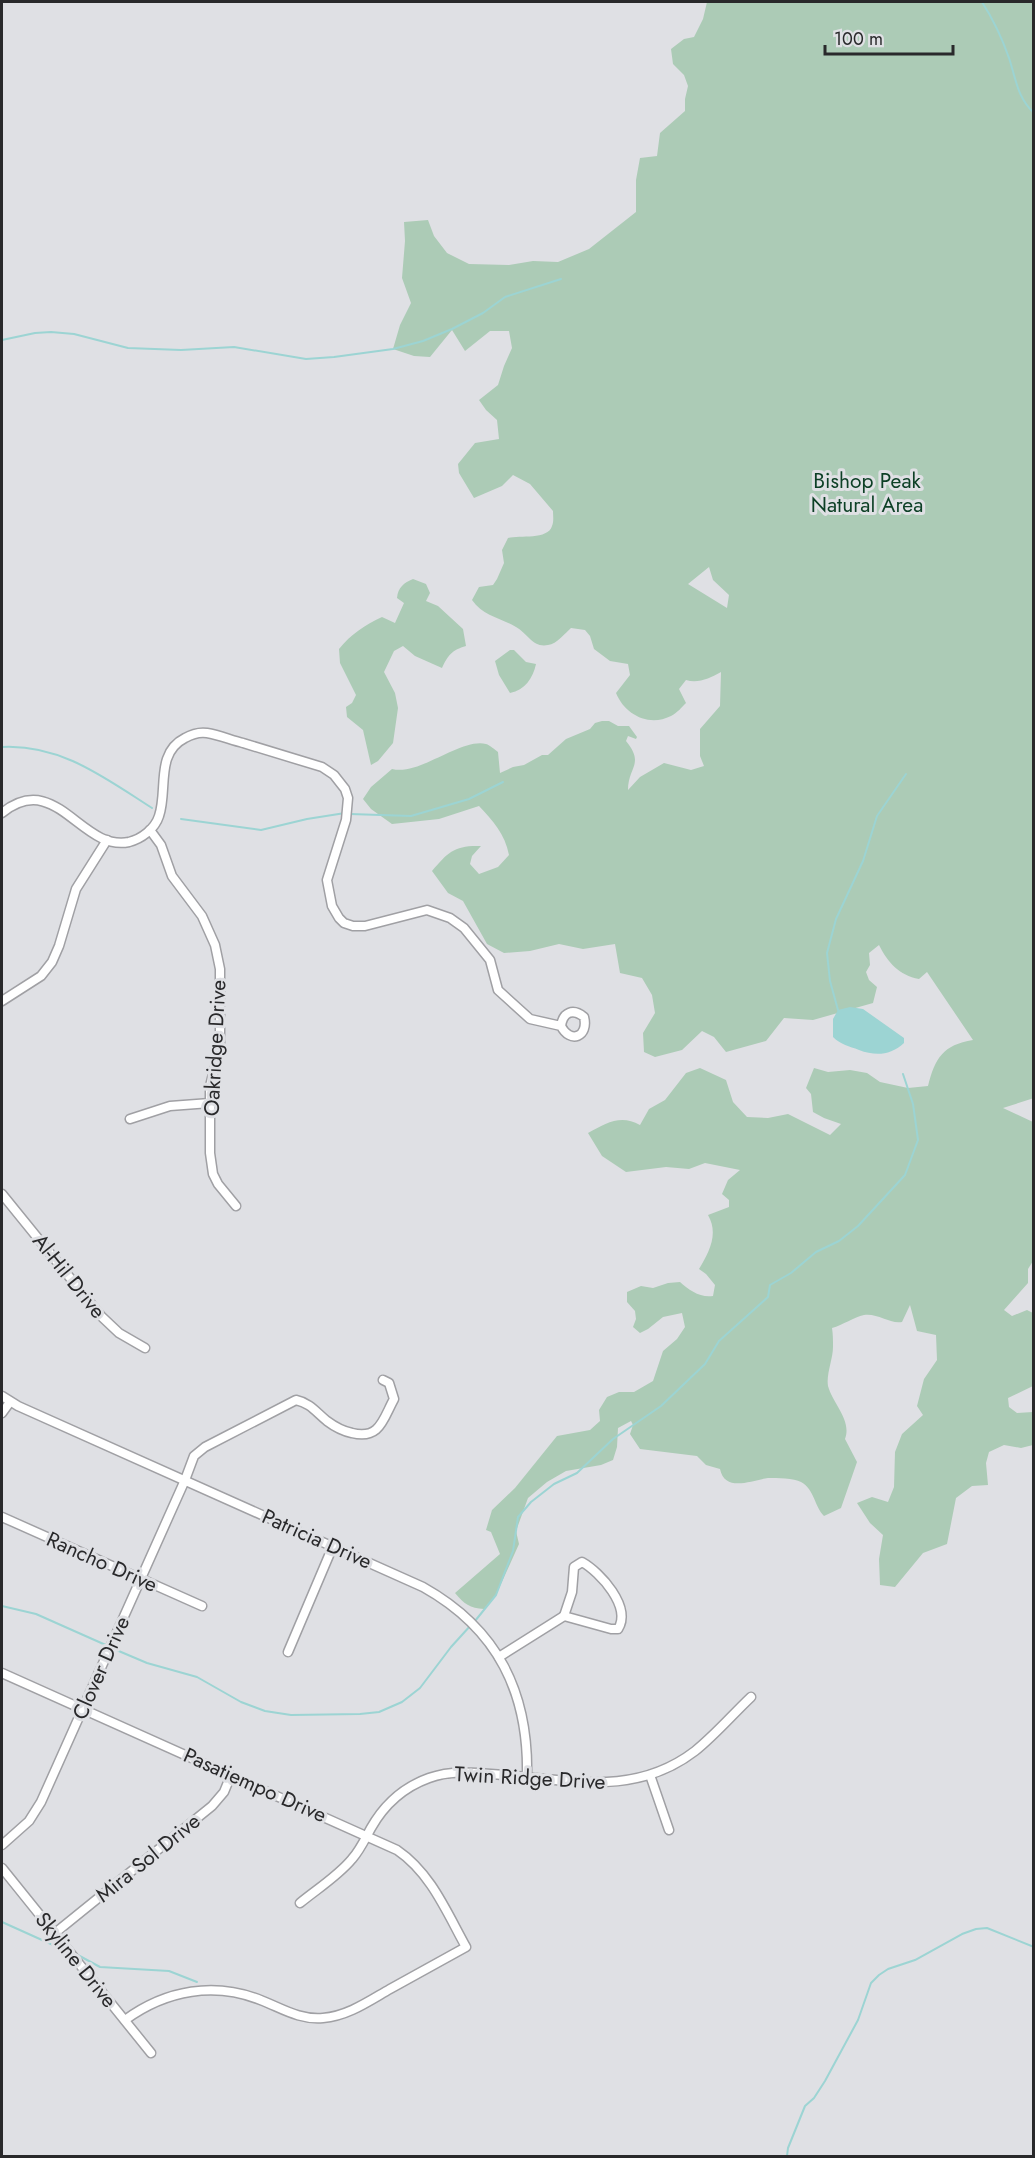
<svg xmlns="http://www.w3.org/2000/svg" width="1035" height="2158" viewBox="0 0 1035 2158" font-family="Jost,sans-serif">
  <rect width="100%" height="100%" fill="#dfe0e4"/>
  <g fill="#accbb6" fill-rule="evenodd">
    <path d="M707,2H1033L1034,1098L1003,1108L1033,1122V1261L1028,1269V1283L1004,1310L1012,1316L1027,1310L1033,1313V1386L1008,1398L1009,1407L1017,1413L1033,1412V1445L1021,1448L1004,1445L989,1452L986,1463L988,1485L972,1486L956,1498L947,1544L923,1553L895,1587L880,1585L879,1559L883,1535L870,1523L857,1503L872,1497L888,1502L894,1487L895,1452L902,1434L923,1415L917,1406L924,1379L937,1360L936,1335L917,1331L910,1305L902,1322C889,1324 878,1313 864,1315C854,1317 843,1325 832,1328C833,1334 833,1341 833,1347C833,1359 826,1374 828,1386C833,1404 852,1420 845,1439L857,1462L841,1508L824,1516C814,1506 815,1490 801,1482C794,1478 777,1478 768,1478C752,1480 725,1493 720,1469L706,1465L697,1456L640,1449L630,1434L633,1425L631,1421L618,1428L617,1447L613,1460L601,1465L566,1471L547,1482L528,1498L516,1531L519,1544L496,1595L484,1609C470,1608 464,1604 455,1593L500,1554L491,1532L486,1530L492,1510L515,1488L557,1436L590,1430L600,1421L599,1410L607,1397L619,1392H634L653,1381L663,1351L677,1339L685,1327L682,1313L663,1317L648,1329L640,1333L633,1327L636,1319L635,1311L627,1302V1292L641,1286L653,1288L668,1283L680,1282C689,1290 700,1298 713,1296L715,1285L706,1274L699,1269C709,1252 719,1234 708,1215L729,1207V1200L722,1194L728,1180L740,1170L705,1163L689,1169L666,1167L626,1172L602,1156L588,1133C606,1123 621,1114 640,1125L649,1109L665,1100L686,1073L700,1068L726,1080L733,1102L747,1117L768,1118L788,1114L830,1135L841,1124L824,1118L813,1112L811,1094L806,1088L814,1068L828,1072L850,1070L867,1073L880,1082L908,1088L928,1086C935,1058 943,1045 973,1040L927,972L919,979C899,975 888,963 879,945L869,953L870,965L866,972L869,980L877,987L873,1003L813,1020L784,1018L766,1041L726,1052L714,1037L702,1031L682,1050L655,1057L644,1052L643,1033L655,1013L652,995L642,978L620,973L615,944L583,949L559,944L530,951L504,953L487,944L463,901L448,893L432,871C448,852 455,845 481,846L472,856L470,864L479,874L498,867L509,855C505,834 493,821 479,806L439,819L392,824L371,809L363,799L371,787L392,769C420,776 460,738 486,744C490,745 495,750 498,752L500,773L513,767L524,765L542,755H548L566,739L590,729L595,723L602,721H609L618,726H629L637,737L636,739L628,736L626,741C645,764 628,767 628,790L640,777L664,763L691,770L704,766L700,756V729L720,706L721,672C710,678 698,684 686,680L679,689L686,703C682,707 677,713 671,716C649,727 625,715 616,693L630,675L628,664L610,661L594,649L590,636L585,630L571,628C565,633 557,644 548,645C533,648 528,634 516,627C501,618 483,616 472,600L479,587L493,585L497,579L504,563L502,550L508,538C520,535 548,540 552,526C554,522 553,515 553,511L530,484L513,475L502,486L474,498L459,473L458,464L475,443L499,439L497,420L486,410L479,400L498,385L504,366L512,348L509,331H490L465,351L452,330L430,357L414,356L393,349L400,325L411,303L402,278L405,241L404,222L428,220L434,236L447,253L469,264L509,265L533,261L558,262L589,249L636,212V180L640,158L657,156L660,133L685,111V99L688,86L684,75L673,64L671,49L684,39L694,37L703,19ZM709,567L713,580L729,595L727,608L688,584Z"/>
    <path d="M413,579L426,584L430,593L426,601L438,606L463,629L466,646C452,650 448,655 442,668L415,656L403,646L394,651L384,672L395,693L398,708L393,743L378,761L371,765L363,730L347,717L346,707L352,703L356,695L340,663L339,649C351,634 365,625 382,617L395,623L404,603L397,598C398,587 404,583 413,579Z"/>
    <path d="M510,650H514L526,662L536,664C533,678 525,690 510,693L499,675L495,661Z"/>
  </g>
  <path fill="#9cd4d3" d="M850,1007L863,1009L904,1038V1043C890,1056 875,1056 859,1050C849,1046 841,1045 833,1037V1019L838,1010Z"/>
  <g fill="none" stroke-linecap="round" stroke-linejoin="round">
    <g stroke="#9cd4d3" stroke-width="2">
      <path d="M982,2C993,19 1002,38 1009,58C1016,79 1017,97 1034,113"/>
      <polyline points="2,340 35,333 51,332 74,334 128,348 181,350 234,347 306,359 334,357 393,349 423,341 452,329 483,313 505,297 561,279"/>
      <path d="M2,747C61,744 105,778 152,808"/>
      <polyline points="350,814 411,816 469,799 503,782"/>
      <polyline points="181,819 261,830 307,819 345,813"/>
      <polyline points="838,1010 830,981 827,953 836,919 863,861 877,816 906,774"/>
      <polyline points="2,1606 36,1614 108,1646"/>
      <polyline points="475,1621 496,1595 513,1551 518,1517 531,1502 554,1484 577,1473 613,1439 661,1406 705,1364 719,1341 768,1297 770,1285 791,1273 816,1252 839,1241 858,1226 905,1175 918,1140 913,1104 903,1074"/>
      <polyline points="114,1649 147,1663 197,1677 241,1702 265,1711 291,1715 360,1714 379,1712 402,1702 420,1688 451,1647 471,1625"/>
      <polyline points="2,1922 62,1949"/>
      <polyline points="76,1954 100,1967 169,1971 197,1982"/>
      <polyline points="787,2156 788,2148 805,2106 814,2098 825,2081 858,2020 871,1983 879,1975 888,1969 915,1960 962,1934 976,1929 987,1928 1034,1947"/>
    </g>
    <g stroke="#a0a0a4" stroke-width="11">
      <g id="minor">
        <path d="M2,813C56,769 81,852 129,842C141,839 155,829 159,816C168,790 155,753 185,738C192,734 200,732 207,733C219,735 231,740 243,743C269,751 295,759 322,767L334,775L345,789L348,798L346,820L327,880L332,906L339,918L344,923L353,926H365L427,910L450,918L464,928L490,960L498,990L530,1019L561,1026C570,1044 589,1037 584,1017C573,1008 563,1012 561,1026"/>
        <polyline points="150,830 161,845 172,876 202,916 215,945 220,969 220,1046 210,1086 210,1153 213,1174 218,1184 236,1206"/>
        <polyline points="2,1001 41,976 52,962 59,946 76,889 107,840"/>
        <polyline points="130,1119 170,1106 210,1103"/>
        <polyline points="2,1194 101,1316 119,1333 145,1348"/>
        <path d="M2,1396L18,1406L423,1587C498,1629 529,1693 527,1777"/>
        <polyline points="2,1413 10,1402"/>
        <polyline points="2,1517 202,1606"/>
        <path d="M582,1562C600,1572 632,1607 618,1629H611L564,1616L572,1592L574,1567Z"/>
        <polyline points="288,1652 333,1546"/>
        <polyline points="499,1657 564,1616"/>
        <path d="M2,1673L397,1850C431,1873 447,1913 466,1947C441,1961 415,1975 390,1989C369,2001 348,2016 323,2018C300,2020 283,2009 263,2001C215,1981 166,1990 125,2020"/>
        <polyline points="650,1775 669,1830"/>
        <path d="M2,1845L29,1821L41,1802L185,1480L194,1456L205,1447L296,1400C310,1403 316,1412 327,1421C335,1427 342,1431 352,1433C380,1440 383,1419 394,1399L389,1383L383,1380"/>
        <polyline points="2,1868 151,2053"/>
        <path d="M300,1903C317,1889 338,1876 352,1859C360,1850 365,1839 371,1828C384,1805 404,1787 429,1778C456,1768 486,1774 515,1776C579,1782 639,1794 695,1751C715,1735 732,1715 751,1697"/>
        <polyline points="55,1933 212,1806 224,1792 231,1775"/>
      </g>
    </g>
    <use href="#minor" stroke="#fff" stroke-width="8"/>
  </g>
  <g text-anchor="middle" stroke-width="6" stroke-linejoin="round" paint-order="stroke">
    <g font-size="21" fill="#0d4026" stroke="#dfe0e4">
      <text x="867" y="488">Bishop Peak<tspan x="867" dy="24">Natural Area</tspan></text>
    </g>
    <g font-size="21" fill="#29292b" stroke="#dfe0e4">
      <text transform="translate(215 1048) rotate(-87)" y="7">Oakridge Drive</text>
      <text transform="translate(69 1276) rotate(51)" y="7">Al-Hil Drive</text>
      <text transform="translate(317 1539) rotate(24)" y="7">Patricia Drive</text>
      <text transform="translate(102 1562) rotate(24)" y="7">Rancho Drive</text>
      <text transform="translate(101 1668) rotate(-66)" y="7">Clover Drive</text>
      <text transform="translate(530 1778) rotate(3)" y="7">Twin Ridge Drive</text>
      <text transform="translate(255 1785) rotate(24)" y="7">Pasatiempo Drive</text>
      <text transform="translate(148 1858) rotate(-39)" y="7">Mira Sol Drive</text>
      <text transform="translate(76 1960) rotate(51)" y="7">Skyline Drive</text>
    </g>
  </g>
  <rect width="1035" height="2158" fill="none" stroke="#29292b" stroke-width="6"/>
  <path d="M825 45v9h128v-9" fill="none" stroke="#29292b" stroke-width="3"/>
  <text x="834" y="45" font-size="18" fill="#29292b" stroke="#dfe0e4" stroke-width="4.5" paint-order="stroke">100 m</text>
</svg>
